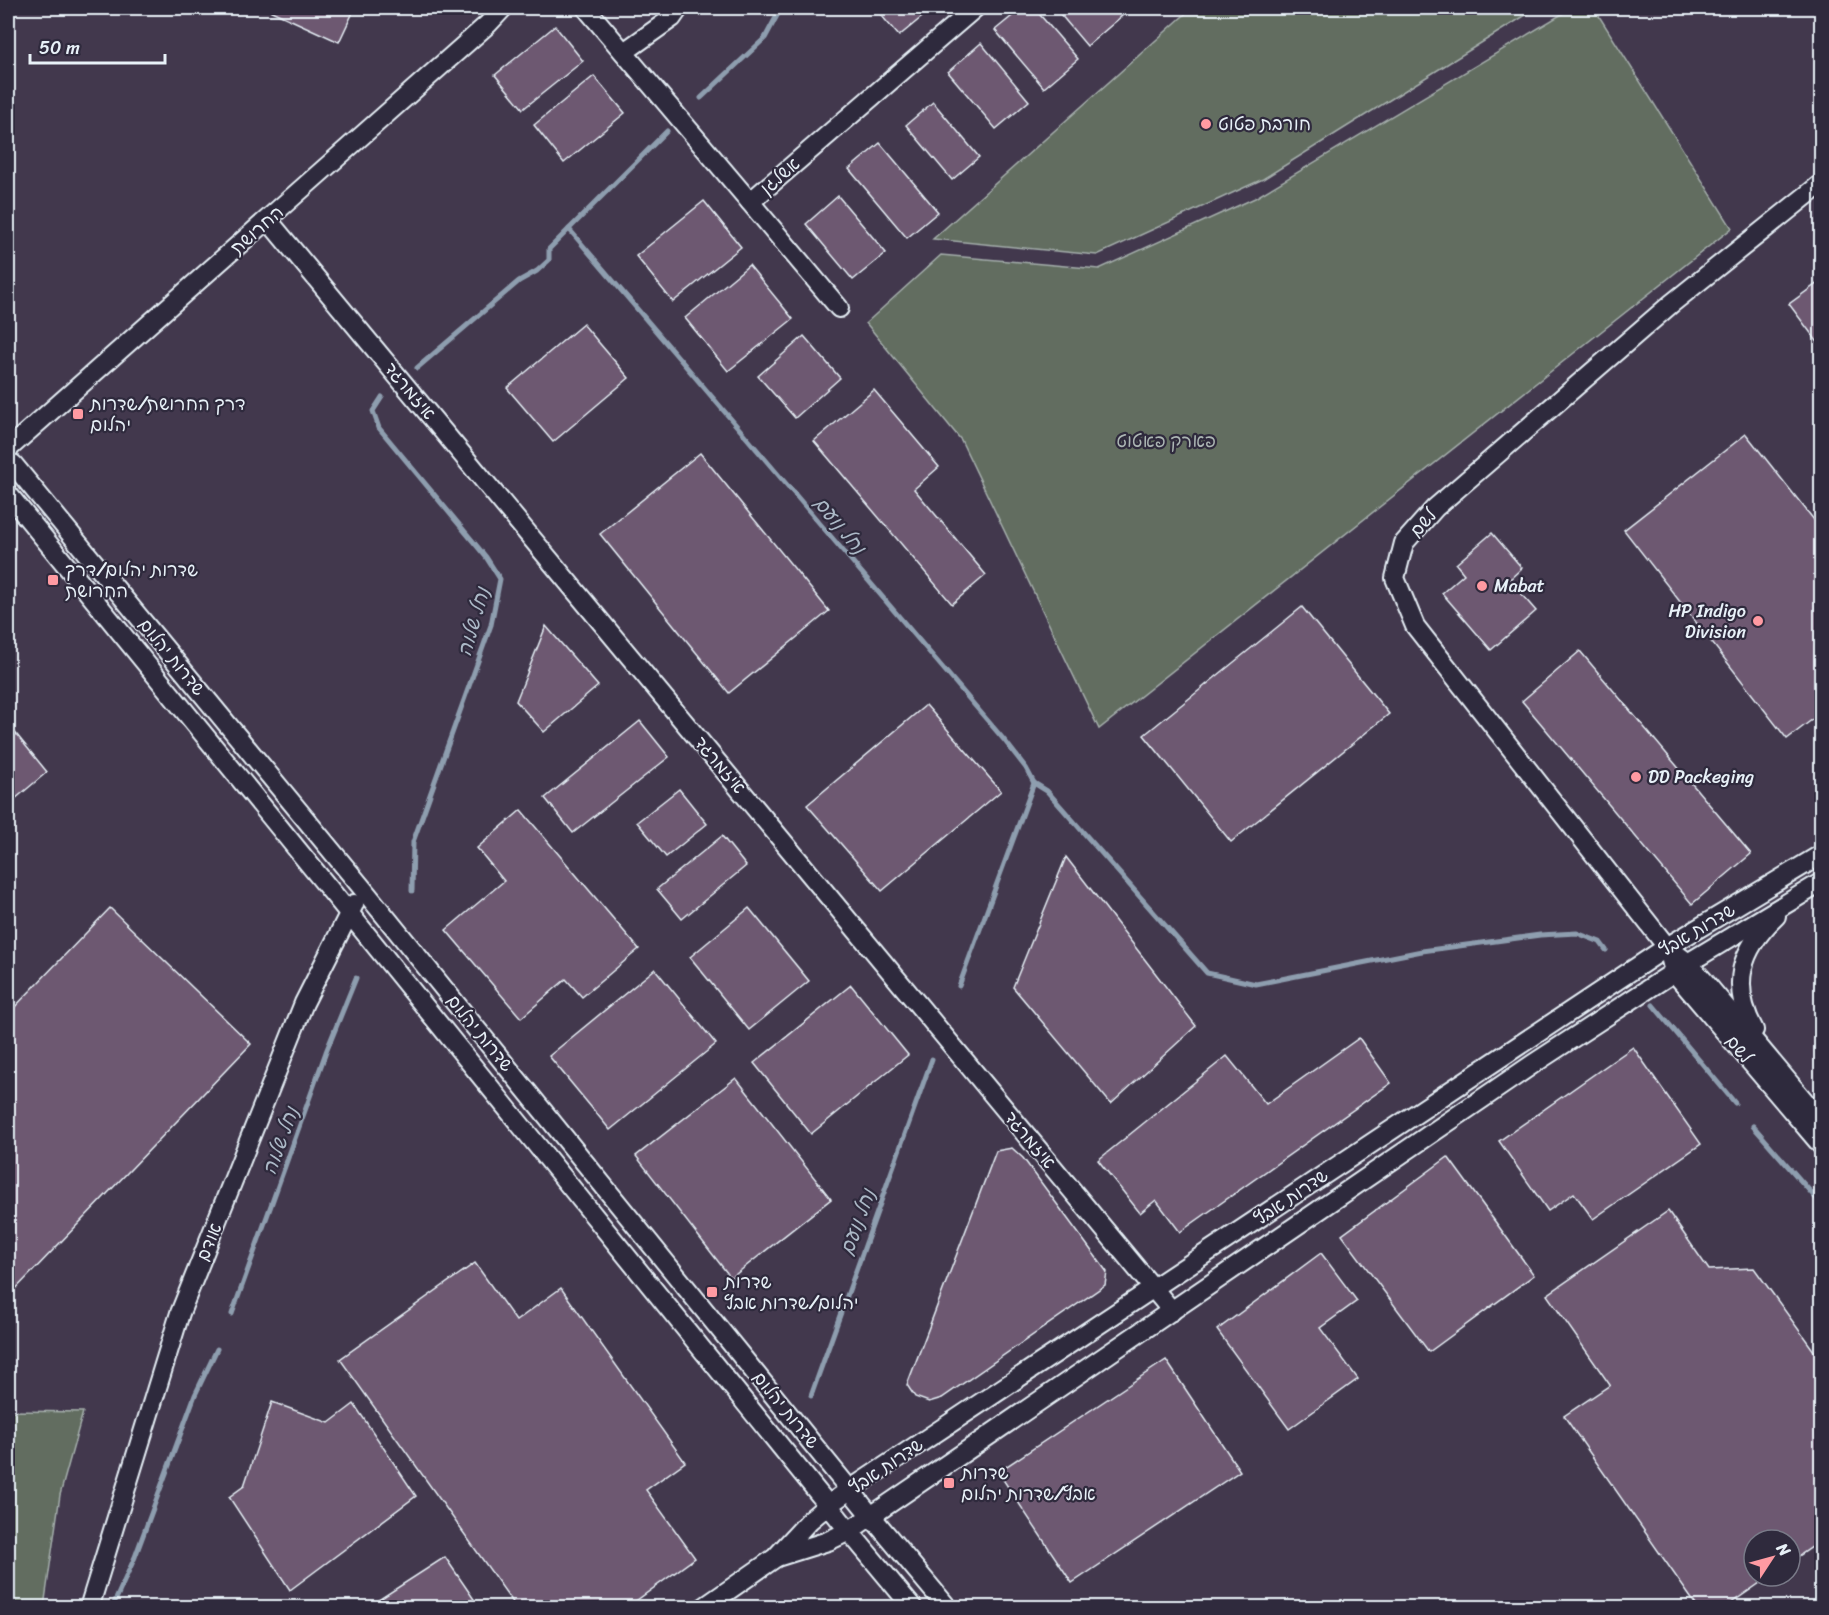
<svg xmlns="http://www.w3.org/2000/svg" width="1829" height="1615" viewBox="0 0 1829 1615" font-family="Sriracha,'Playpen Sans Hebrew',sans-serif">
  <rect width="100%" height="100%" fill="#42384d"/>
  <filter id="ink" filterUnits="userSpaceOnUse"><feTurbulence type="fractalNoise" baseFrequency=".0167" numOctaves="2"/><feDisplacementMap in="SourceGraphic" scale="12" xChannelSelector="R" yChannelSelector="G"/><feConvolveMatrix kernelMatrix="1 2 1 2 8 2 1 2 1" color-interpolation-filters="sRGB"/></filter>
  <g filter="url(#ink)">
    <g fill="#626d61" stroke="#a5afac" stroke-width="1.5">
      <polygon points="1192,8 1537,8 1263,179 1097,255 933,239"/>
      <polygon points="1572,8 1594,8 1732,228 1099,729 961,440 866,323 941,255 1099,269 1255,198"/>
      <polygon points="10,1411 83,1412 60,1495 44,1607 8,1607 8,1414"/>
    </g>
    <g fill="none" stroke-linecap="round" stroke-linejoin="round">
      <g stroke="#8e9eaf" stroke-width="5">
        <polyline points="701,98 765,38 781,8"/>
        <polyline points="667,131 569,229 1005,741 1026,768 1034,783 959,986"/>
        <polyline points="417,368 519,281 537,271 549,260 549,249 569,229"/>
        <polyline points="382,397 373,411 379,428 486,557 500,579 491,625 413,842 412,891"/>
        <polyline points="1034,783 1047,791 1207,973 1256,984 1422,951 1540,935 1577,933 1600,942 1606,950"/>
        <polyline points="1653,1005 1735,1103"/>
        <polyline points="1753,1126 1822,1205"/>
        <polyline points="232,1314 326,1052 356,978"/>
        <polyline points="811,1396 932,1059"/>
        <polyline points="112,1608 135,1557 195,1395 217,1349"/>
      </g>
    </g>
    <g fill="#6d5971" stroke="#e8f1f8" stroke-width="1.5">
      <polygon points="265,8 355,8 339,42"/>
      <polygon points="875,8 933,8 899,36"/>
      <polygon points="1022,8 1034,8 1078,59 1044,88 995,30"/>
      <polygon points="1055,8 1114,8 1122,16 1087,46"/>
      <polygon points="555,26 583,61 523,109 495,75"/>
      <polygon points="981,43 1029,101 996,129 948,72"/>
      <polygon points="594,76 625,113 564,163 534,125"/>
      <polygon points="933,102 979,157 952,180 906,125"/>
      <polygon points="880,143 938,212 907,238 849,169"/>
      <polygon points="838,196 886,253 853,280 806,224"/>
      <polygon points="704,201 741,247 673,302 636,256"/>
      <polygon points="749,265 793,319 728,371 685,318"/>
      <polygon points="1822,280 1822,348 1789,304"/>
      <polygon points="583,324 629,378 553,442 507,388"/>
      <polygon points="804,336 840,378 795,418 758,376"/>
      <polygon points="874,390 939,467 914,489 986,575 952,604 814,441"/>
      <polygon points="1746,434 1822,530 1822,712 1787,739 1624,530"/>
      <polygon points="700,453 829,611 729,693 600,534"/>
      <polygon points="1492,533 1522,568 1509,580 1536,611 1491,650 1442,593 1464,574 1456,564"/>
      <polygon points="1302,607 1389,714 1231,842 1144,735"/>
      <polygon points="546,626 598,686 544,732 516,701"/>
      <polygon points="1580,651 1751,854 1692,904 1522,701"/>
      <polygon points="926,705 1001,791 882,891 807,805"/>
      <polygon points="640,721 669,757 573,833 545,798"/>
      <polygon points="8,724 47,772 8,805"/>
      <polygon points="679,789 707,824 666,857 637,822"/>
      <polygon points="521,810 639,949 582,997 566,979 521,1018 446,930 504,881 477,848"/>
      <polygon points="722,836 746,866 682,919 657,889"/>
      <polygon points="1066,857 1196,1026 1111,1104 1013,987"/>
      <polygon points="110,908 251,1044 8,1297 8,1014"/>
      <polygon points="749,908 809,981 749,1030 690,957"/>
      <polygon points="655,969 716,1044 610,1130 549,1056"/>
      <polygon points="851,985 908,1055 811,1134 754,1063"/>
      <polygon points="1359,1038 1391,1083 1180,1232 1156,1200 1140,1213 1098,1160 1227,1056 1266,1104"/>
      <polygon points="1633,1047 1701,1144 1593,1219 1574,1193 1548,1211 1499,1141"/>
      <polygon points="736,1078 831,1199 731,1278 636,1156"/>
      <polygon points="1012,1148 1023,1158 1107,1272 1105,1285 942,1398 929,1402 915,1397 907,1385 996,1151"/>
      <polygon points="1448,1157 1534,1275 1429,1352 1342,1235"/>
      <polygon points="1668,1211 1709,1270 1754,1268 1822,1362 1822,1540 1790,1562 1790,1540 1754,1540 1754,1576 1770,1576 1724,1608 1698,1608 1564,1416 1610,1385 1547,1295"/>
      <polygon points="1321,1253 1357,1301 1320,1328 1358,1379 1289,1429 1217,1330"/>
      <polygon points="475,1263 516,1321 561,1288 685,1462 646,1490 695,1558 626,1608 517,1608 340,1359"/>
      <polygon points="1166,1360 1240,1471 1072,1583 998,1472"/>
      <polygon points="272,1402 329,1423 354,1404 416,1496 290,1590 229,1497 244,1486"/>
      <polygon points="445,1557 480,1608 366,1608"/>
    </g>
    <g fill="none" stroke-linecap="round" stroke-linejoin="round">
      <g stroke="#e8f1f8" stroke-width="22">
        <g id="minor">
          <polyline points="586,8 750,202 975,8"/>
          <polyline points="624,52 672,18 679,8"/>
          <polyline points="1822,183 1671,304 1435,508 1404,543 1395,578 1415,626 1667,947 1688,963 1704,981 1822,1122"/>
          <polyline points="750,202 839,308"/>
          <polyline points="268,220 1172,1311"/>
          <polyline points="8,449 488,24 503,8"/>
          <polyline points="8,463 13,464 363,889 871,1516 948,1608"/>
          <polyline points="8,494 349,913 849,1531 913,1608"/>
          <polyline points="1671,960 1674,972 1822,1146"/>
          <path d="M1754,1030C1730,985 1740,950 1776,916"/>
          <polyline points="777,1557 828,1541 849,1531 1533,1064 1688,963 1822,882"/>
          <polyline points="89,1608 180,1313 304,1003 354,904"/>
          <polyline points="703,1608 775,1558 810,1520 828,1505 851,1489 1667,947 1822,854"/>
        </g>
      </g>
      <use href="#minor" stroke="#2f2a3d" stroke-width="18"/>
    </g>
  </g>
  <g fill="#ff9aa2" stroke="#2f2a3d" stroke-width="2">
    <circle cx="1206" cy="124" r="6"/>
    <rect x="72" y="408" width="12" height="12" rx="3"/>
    <rect x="47" y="574" width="12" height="12" rx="3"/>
    <circle cx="1482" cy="586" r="6"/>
    <circle cx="1758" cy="621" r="6"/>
    <circle cx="1636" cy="777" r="6"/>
    <rect x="706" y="1286" width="12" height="12" rx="3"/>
    <rect x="943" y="1477" width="12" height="12" rx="3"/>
  </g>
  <g text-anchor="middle" stroke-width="4.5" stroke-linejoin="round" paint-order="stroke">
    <g font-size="18" fill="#e8f1f8" stroke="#2f2a3d" text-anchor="start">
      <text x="1218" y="130">חורבת פטוט</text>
      <text x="90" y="410">דרך החרושת/שדרות<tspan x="90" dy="21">יהלום</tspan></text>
      <text x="65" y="576">שדרות יהלום/דרך<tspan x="65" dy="21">החרושת</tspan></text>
      <text x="1494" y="592">Mabat</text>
      <text x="1746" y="617" text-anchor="end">HP Indigo<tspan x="1746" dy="21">Division</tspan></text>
      <text x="1648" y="783">DD Packeging</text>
      <text x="724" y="1288">שדרות<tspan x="724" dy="21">יהלום/שדרות אבץ</tspan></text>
      <text x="961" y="1479">שדרות<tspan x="961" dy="21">אבץ/שדרות יהלום</tspan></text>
    </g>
    <g font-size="18" fill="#e8f1f8" stroke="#2f2a3d">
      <text transform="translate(780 176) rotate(-41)" y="6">אשלגן</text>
      <text transform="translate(257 230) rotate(-41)" y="6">החרושת</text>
      <text transform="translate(410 391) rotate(50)" y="6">איזמרגד</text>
      <text transform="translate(1423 523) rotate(-48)" y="6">לשם</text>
      <text transform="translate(172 657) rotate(51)" y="6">שדרות יהלום</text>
      <text transform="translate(720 765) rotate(50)" y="6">איזמרגד</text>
      <text transform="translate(1697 930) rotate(-31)" y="6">שדרות אבץ</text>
      <text transform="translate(480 1033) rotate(51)" y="6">שדרות יהלום</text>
      <text transform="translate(1739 1049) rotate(50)" y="6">לשם</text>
      <text transform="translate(1030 1140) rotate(50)" y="6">איזמרגד</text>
      <text transform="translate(1291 1197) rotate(-34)" y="6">שדרות אבץ</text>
      <text transform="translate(209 1242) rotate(-68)" y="6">אודם</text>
      <text transform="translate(786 1410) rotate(51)" y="6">שדרות יהלום</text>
      <text transform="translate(886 1466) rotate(-34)" y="6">שדרות אבץ</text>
    </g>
    <g font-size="18" fill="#acb6b4" stroke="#2f2a3d">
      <text x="1166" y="447">פארק פאטוט</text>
    </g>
    <g font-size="20" font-style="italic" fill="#acb9c7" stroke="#2f2a3d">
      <text transform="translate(840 525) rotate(50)" y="7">נחל נועם</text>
      <text transform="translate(473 622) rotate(-74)" y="7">נחל שלוה</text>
      <text transform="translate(280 1141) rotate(-70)" y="7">נחל שלוה</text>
      <text transform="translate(857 1222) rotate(-70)" y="7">נחל נועם</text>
    </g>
  </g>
  <rect width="1829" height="1615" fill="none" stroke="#2f2a3d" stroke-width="30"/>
  <rect x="15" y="15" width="1799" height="1585" fill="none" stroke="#e8f1f8" stroke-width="2" filter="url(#ink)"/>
  <g transform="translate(1772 1558) rotate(54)"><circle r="28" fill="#2f2a3d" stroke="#797a88" stroke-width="1.5"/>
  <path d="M0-4.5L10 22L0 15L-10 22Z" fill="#ff9aa2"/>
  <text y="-9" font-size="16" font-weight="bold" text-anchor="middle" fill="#e8f1f8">N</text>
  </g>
  <path d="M30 54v9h135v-9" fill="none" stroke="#e8f1f8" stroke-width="3"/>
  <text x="39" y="54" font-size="18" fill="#e8f1f8" stroke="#2f2a3d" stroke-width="4.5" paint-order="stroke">50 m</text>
</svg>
